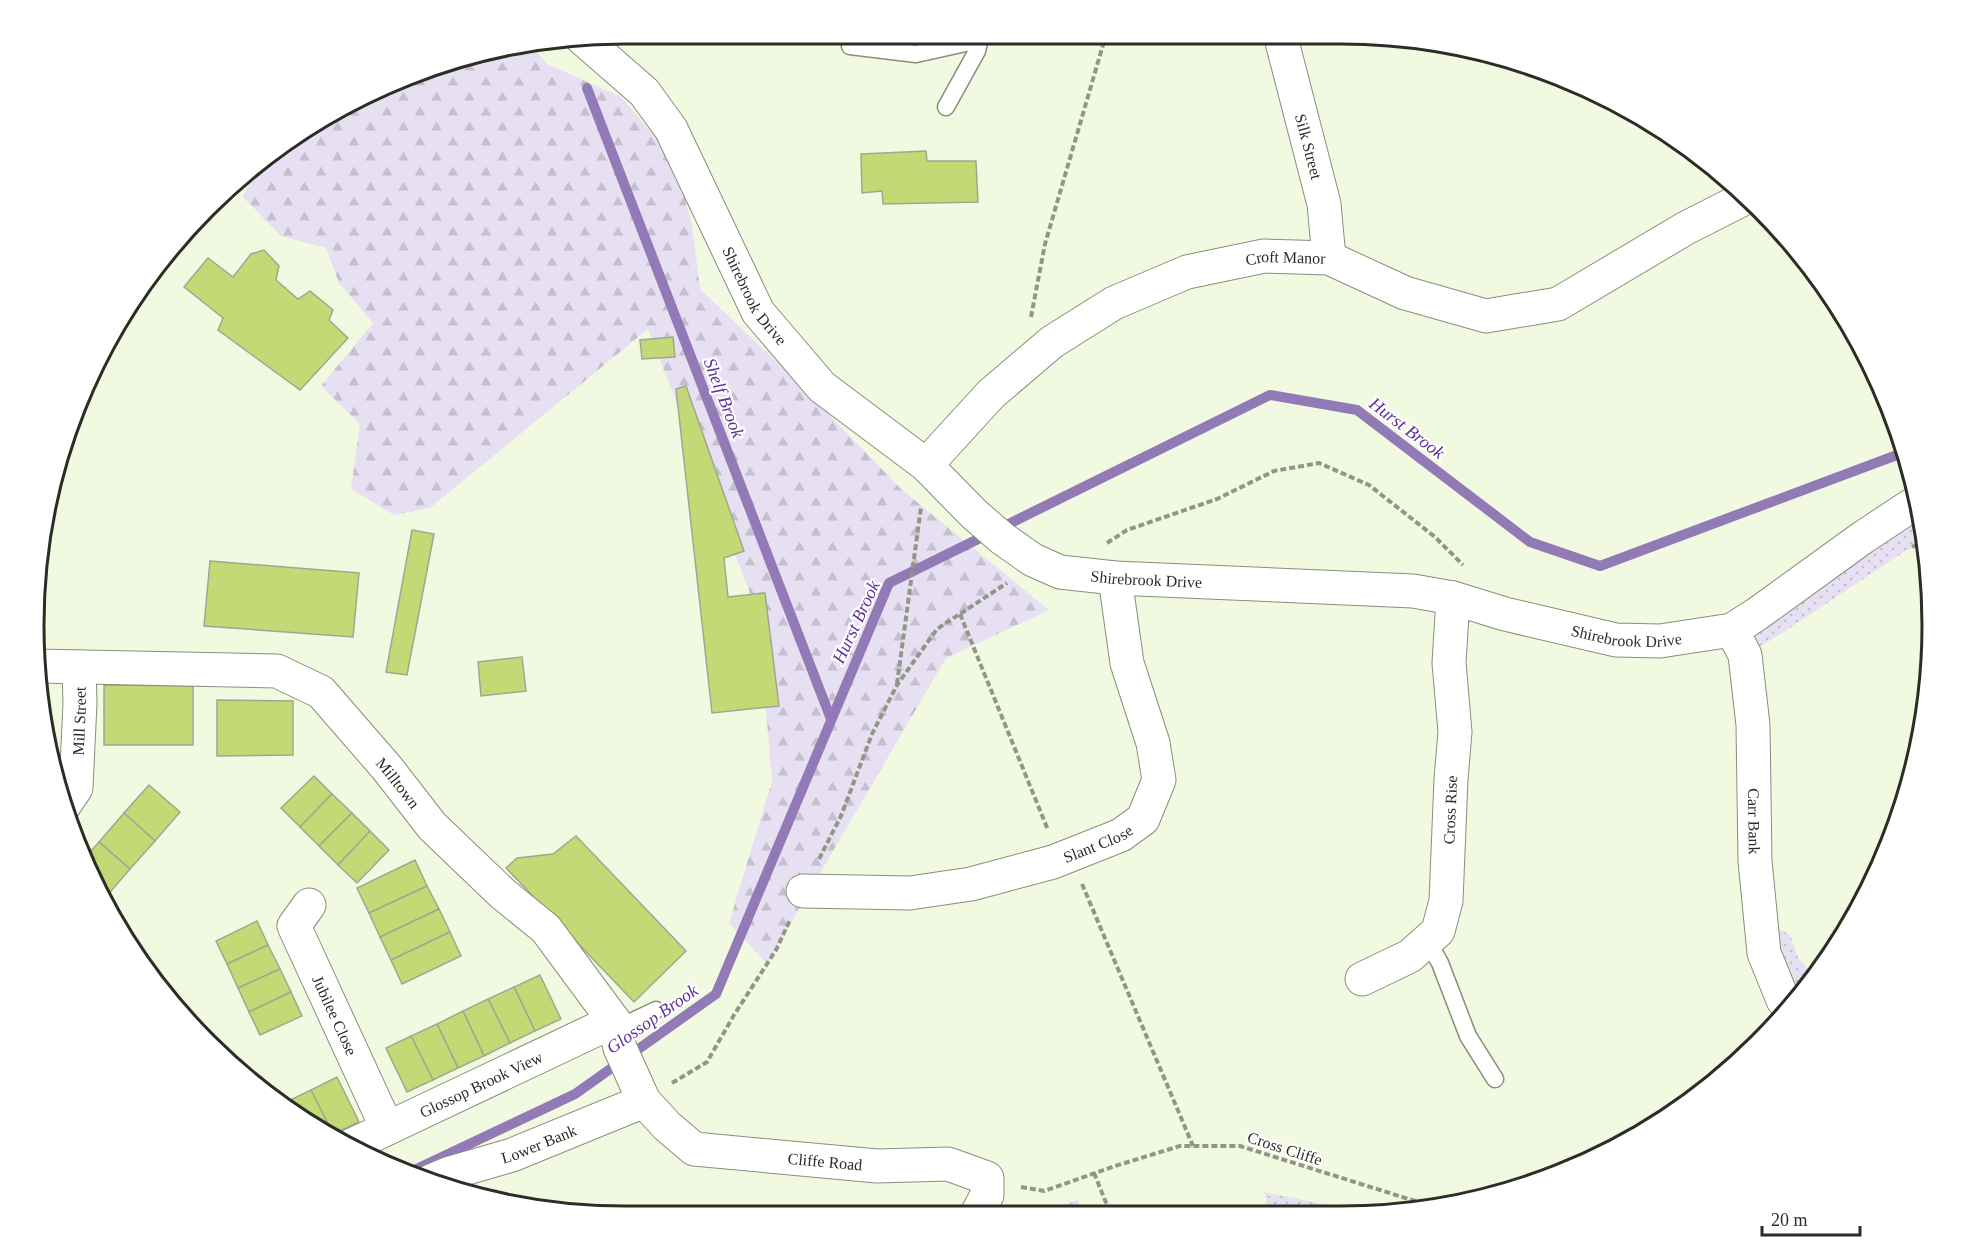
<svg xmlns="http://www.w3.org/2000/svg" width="1966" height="1250" viewBox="0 0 1966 1250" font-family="'Times New Roman',serif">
  <defs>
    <pattern id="grass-dots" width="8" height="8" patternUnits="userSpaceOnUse" patternTransform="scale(1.5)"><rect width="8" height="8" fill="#e6e0f2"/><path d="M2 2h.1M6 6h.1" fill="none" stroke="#c5c0cf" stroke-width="1.8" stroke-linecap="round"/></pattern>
    <pattern id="forest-firs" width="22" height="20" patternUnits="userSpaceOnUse" patternTransform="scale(1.5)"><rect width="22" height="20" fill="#e6e0f2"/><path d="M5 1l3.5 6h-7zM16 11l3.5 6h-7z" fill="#c5c0cf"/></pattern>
  </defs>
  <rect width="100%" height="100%" fill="#f2f9e1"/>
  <g fill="url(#grass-dots)">
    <polygon points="1918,501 1924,541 1905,551 1776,637 1745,655 1757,614"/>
    <polygon points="1761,920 1790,935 1799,960 1815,975 1793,1006"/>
    <polygon points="1264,1192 1380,1216 1271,1215"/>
    <polygon points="1078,1200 1083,1214 1037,1214"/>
  </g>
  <polygon fill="url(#forest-firs)" points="529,42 547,64 621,97 673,157 692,224 700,289 795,379 901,489 1049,610 946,658 767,964 729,923 772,781 758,614 648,329 430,508 394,515 351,489 360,424 321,386 373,323 339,283 326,248 281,236 243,197 258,164 296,133 435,64"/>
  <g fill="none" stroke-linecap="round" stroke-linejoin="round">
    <g stroke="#917ab5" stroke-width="10">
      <polyline points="587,88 831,719"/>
      <polyline points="406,1174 575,1094 716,994 889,583 1270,395 1357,410 1530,542 1600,566 1905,452"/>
    </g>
  </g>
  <g fill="#c3d975" stroke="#a1a691" stroke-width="1.5">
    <polygon points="926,151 927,161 976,161 978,202 883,204 882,191 862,193 861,154"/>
    <polygon points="264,250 279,266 276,280 298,299 310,291 333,310 329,320 348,338 300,390 218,330 223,318 184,287 208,258 233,277 251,254"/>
    <polygon points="673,337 675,357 642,359 640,340"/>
    <polygon points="686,386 744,551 724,558 728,597 765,593 779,706 712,713 676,389"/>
    <polygon points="412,530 434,534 407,675 386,672"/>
    <polygon points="210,561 359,573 353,637 204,626"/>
    <polygon points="522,657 526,691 481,696 478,662"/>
    <polygon points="104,685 193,686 193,745 104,745"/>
    <polygon points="217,700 293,701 293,755 217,756"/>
    <polygon points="314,776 332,794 300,827 281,808"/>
    <polygon points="149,785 180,812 155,841 124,813"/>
    <polygon points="332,794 352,813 319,846 300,827"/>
    <polygon points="124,813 155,841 130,869 99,842"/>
    <polygon points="352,813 370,831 338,865 319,846"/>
    <polygon points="370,831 389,850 357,883 338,865"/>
    <polygon points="576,836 686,951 634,1002 506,868 517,858 553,854"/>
    <polygon points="99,842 130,869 105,898 101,894 83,860"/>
    <polygon points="415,860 427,886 369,913 357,888"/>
    <polygon points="427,886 439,909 380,937 369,913"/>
    <polygon points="439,909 450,932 391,960 380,937"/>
    <polygon points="257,921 268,945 227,964 216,941"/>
    <polygon points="450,932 461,956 402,984 391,960"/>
    <polygon points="268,945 280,969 238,988 227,964"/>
    <polygon points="280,969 291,992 249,1012 238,988"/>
    <polygon points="540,975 561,1019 535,1031 514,987"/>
    <polygon points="514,987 535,1031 510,1043 488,999"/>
    <polygon points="291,992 302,1016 260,1035 249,1012"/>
    <polygon points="488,999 510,1043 484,1056 463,1011"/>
    <polygon points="463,1011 484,1056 458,1068 437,1024"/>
    <polygon points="437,1024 458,1068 433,1080 411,1036"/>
    <polygon points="411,1036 433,1080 407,1092 386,1048"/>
    <polygon points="337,1077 359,1122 333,1134 311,1090"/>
    <polygon points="311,1090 333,1134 328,1137 289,1109 286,1102"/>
  </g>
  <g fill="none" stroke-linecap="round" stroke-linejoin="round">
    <g stroke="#898f7a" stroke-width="19">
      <g id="service">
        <polyline points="849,38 850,46 916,54 979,40"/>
        <polyline points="946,107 977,51 980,38"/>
        <polyline points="1427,940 1440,963 1468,1036 1495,1079"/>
        <polyline points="616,1029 656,1010"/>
      </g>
    </g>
    <g stroke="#898f7a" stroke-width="35">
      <g id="minor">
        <path id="s1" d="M582,38L644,92L671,129L758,312L822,387L926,465L974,514L1003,539L1033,560L1060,572L1115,578L1413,591L1453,598L1505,614L1616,640L1660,641L1732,630L1757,614L1862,538L1918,501"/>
        <path id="s2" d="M1281,38L1324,204L1329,258"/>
        <path id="s3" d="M926,465L991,394L1052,342L1114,303L1187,272L1264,256L1329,258L1405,293L1486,316L1558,304L1686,228L1747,197"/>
        <path id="s4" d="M1732,630L1745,655L1753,725L1755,861L1764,953L1783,1000L1793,1006"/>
        <path id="s5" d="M63,807L76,788L80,703L79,667"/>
        <path id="s6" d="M803,891L910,893L971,884L1053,862L1121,835L1143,819L1159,780L1153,743L1127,663L1115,578"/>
        <path id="s7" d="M309,905L294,926L387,1128"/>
        <path id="s8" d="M1362,979L1410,956L1438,931L1446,901L1451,779L1455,732L1449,663L1453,598"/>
        <path id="s9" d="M348,1147L614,1021"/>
        <path id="s10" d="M431,1181L450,1173L512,1155L644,1101"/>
      </g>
    </g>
    <g stroke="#898f7a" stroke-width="35">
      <g id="tertiary">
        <path id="s11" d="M37,666L277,671L321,692L387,768L432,826L503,894L546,929L614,1021L620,1048L644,1101L667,1126L694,1149L877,1166L948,1164L987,1178V1195L977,1214"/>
      </g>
    </g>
    <g stroke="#929686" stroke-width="4" stroke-dasharray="6 3" stroke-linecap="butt">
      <polyline points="1031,317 1045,244 1105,38"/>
      <polyline points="1107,543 1127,530 1217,499 1274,471 1319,463 1369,485 1435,537 1463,565"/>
      <polyline points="1912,547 1924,541"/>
      <polyline points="960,614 1048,830"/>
      <polyline points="897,684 921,507"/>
      <polyline points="819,859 841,816 872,734 897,685 937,629 1007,583"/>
      <polyline points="1082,884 1193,1146"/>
      <polyline points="672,1083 707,1062 734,1015 776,950 790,920"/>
      <polyline points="1094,1173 1111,1215"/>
      <polyline points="1021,1187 1044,1191 1115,1166 1180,1146 1240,1146 1431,1206 1437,1206"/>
    </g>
    <use href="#service" stroke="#fff" stroke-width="16"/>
    <use href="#minor" stroke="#fff" stroke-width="33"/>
    <use href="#tertiary" stroke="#fff" stroke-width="33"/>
  </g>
  <g text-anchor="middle" stroke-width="4.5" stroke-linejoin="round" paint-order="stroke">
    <g font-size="16" fill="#2c2e26" stroke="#fff">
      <text dy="6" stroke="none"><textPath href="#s2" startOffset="112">Silk Street</textPath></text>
      <text dy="6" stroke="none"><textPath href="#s3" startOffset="429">Croft Manor</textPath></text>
      <text dy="6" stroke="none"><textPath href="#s1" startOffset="315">Shirebrook Drive</textPath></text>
      <text dy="6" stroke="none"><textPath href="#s1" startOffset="819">Shirebrook Drive</textPath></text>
      <text dy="6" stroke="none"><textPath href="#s1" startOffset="1305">Shirebrook Drive</textPath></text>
      <text dy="6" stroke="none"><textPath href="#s5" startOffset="90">Mill Street</textPath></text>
      <text dy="6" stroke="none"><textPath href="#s11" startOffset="408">Milltown</textPath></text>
      <text dy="6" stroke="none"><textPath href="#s8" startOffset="213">Cross Rise</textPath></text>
      <text dy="6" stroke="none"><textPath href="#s4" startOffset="195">Carr Bank</textPath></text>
      <text dy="6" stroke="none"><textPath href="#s6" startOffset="302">Slant Close</textPath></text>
      <text dy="6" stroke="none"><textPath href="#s7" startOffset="124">Jubilee Close</textPath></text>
      <text dy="6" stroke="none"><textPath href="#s9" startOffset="147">Glossop Brook View</textPath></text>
      <text dy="6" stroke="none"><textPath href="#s10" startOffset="114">Lower Bank</textPath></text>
      <text transform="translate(1285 1148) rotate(18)" y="6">Cross Cliffe</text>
      <text dy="6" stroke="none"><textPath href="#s11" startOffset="1018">Cliffe Road</textPath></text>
    </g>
    <g font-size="18" font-style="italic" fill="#603196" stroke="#fff">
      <text transform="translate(724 398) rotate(69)" y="6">Shelf Brook</text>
      <text transform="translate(1407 428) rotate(37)" y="6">Hurst Brook</text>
      <text transform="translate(856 622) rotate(-65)" y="6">Hurst Brook</text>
      <text transform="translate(652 1019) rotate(-35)" y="6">Glossop Brook</text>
    </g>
  </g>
  <path d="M0 0H1966V1250H0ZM625 44H1341A581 581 0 0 1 1922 625V625A581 581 0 0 1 1341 1206H625A581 581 0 0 1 44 625V625A581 581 0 0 1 625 44Z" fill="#fff" fill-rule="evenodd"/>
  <path fill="none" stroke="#2c2e26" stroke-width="3" d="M625 44H1341A581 581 0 0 1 1922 625V625A581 581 0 0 1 1341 1206H625A581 581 0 0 1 44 625V625A581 581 0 0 1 625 44Z"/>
  <path d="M1762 1226v9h98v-9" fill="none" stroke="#2c2e26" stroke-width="3"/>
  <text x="1771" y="1226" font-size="18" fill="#2c2e26" stroke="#ffffff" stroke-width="4.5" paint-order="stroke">20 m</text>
</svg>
